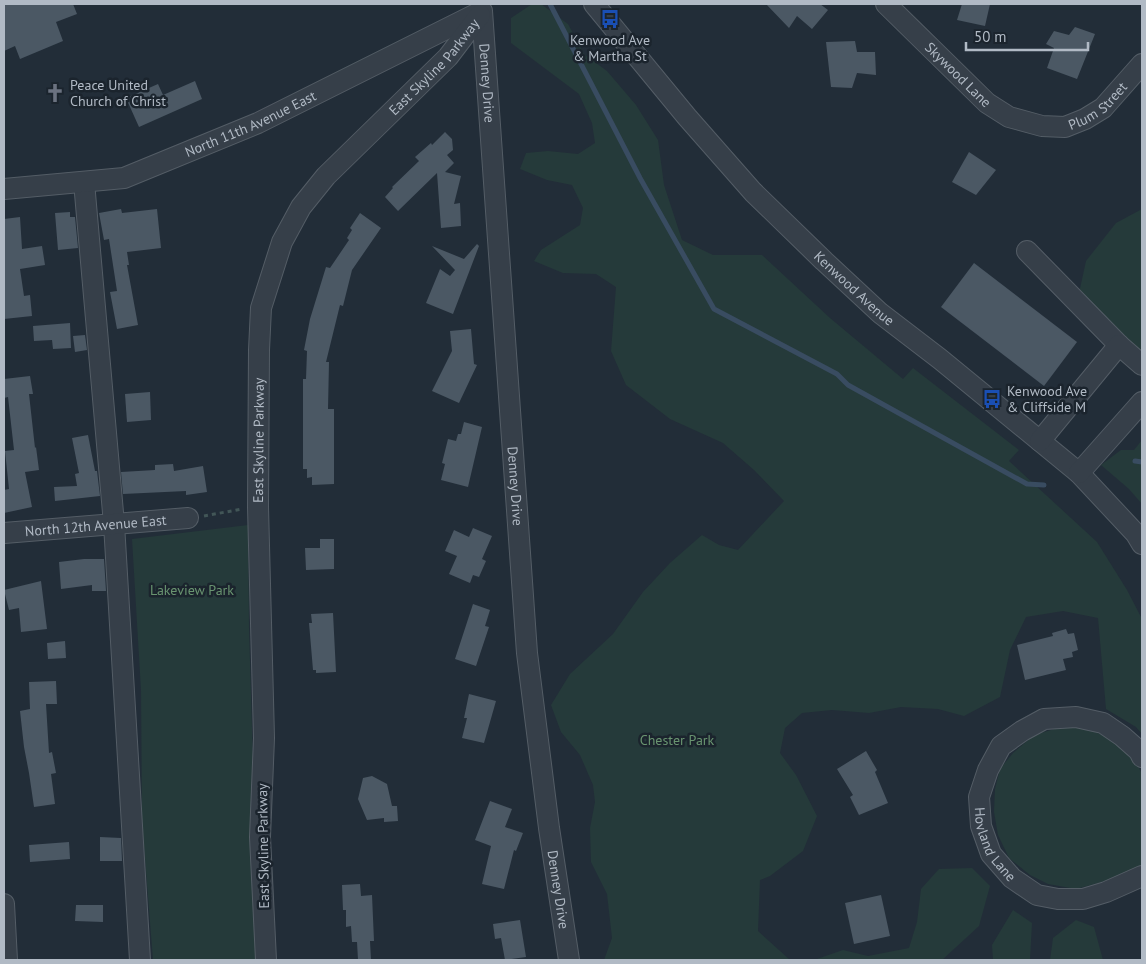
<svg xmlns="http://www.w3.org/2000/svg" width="1146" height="964" viewBox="0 0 1146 964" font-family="'PT Sans',sans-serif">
  <rect width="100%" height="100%" fill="#222d38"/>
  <g fill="#253a3a">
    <polygon points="532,4 541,4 568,24 584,54 607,71 636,105 658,140 664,185 682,240 713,255 762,255 830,318 903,379 913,368 1019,450 1009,461 1097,542 1127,590 1142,619 1142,734 1136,727 1106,709 1098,618 1063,611 1026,617 1010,650 1000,697 964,716 938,709 901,707 869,713 832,710 802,713 785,728 780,753 796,775 817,816 803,851 770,876 760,880 758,931 790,960 604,960 612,938 607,894 591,862 590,828 595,802 593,785 580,755 561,732 551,705 570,674 613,634 643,592 670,563 702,535 719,545 738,550 784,501 754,470 723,443 670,419 626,385 611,351 616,287 596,274 563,273 534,261 541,250 580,225 583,208 572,185 547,180 520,169 526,153 548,151 578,154 595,143 592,123 579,94 511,43 511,18"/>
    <polygon points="1142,209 1142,363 1079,293 1086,261 1116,223"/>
    <polygon points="1142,440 1142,504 1129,489 1101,465 1121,450 1134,450"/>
    <polygon points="248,525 249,628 259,960 153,960 142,821 141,690 132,539"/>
    <path d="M1080,727C1107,735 1130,746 1142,774V867L1109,880L1076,889L1048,884L1030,875L1009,858L998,835L994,812L995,789L1000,769L1013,753L1034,735L1058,728Z"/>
    <polygon points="972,868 990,886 979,926 942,960 814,960 843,950 868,956 909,948 917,922 921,889 939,869"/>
    <polygon points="1013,910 1032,923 1030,960 993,960 992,945"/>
    <polygon points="1076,920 1094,927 1103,960 1050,960 1053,938"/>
  </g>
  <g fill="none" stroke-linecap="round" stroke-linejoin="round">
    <g stroke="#394c61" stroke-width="5">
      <polyline points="550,4 640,178 714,309 837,374 848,385 1027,484 1044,485"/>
      <polyline points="1135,461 1142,462"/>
    </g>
  </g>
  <g fill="#4b5864">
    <polygon points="4,4 73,4 77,14 56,22 63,41 20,59 15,46 4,51"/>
    <polygon points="766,4 820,4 828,10 812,29 797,16 789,28"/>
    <polygon points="962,4 990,4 985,26 957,20"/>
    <polygon points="1075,27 1095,34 1077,79 1047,68 1054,48 1046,44 1054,31 1069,35"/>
    <polygon points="855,41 857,52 875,52 876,75 857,73 852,88 831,87 826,42"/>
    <polygon points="195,81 202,99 139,127 126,98 158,84 163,95"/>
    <polygon points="445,132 452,139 453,150 447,155 454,163 445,172 461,176 454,204 460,203 461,226 441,228 437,173 398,211 385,197 393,188 392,187 419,161 415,157 431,143 432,145"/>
    <polygon points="969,152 996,170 976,195 952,182"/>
    <polygon points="121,209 122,213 157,209 161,248 127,252 129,265 127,265 138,325 117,329 110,292 117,291 109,239 104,240 99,213"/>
    <polygon points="70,212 70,217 75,217 78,248 58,250 55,213"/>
    <polygon points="360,213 381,228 352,270 343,306 340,305 326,362 329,362 328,409 334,409 334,484 312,485 312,477 307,478 307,469 303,469 303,379 306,379 307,351 304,350 310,319 326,267 330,268 349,240 347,238 352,230 350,228"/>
    <polygon points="20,217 22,249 42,246 45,265 20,269 24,296 30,295 32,316 4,319 4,219"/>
    <polygon points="477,244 479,246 453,314 426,303 440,269 450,276 455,270 432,246 464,259"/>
    <polygon points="974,263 1077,342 1044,386 941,307"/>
    <polygon points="70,323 71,348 53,349 52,340 34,341 33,326"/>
    <polygon points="471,329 474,364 477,365 459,403 432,391 452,351 450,331"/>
    <polygon points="85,335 87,350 75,352 73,336"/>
    <polygon points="30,376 33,394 29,394 35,448 36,447 39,470 25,472 32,507 4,513 4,490 9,489 5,451 14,450 8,397 4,398 4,379"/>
    <polygon points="150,392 151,420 127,422 125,394"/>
    <polygon points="464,422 482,427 468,487 441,480 445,464 442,463 448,439 456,441 458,434 461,434"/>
    <polygon points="88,435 95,471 97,471 100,496 55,501 54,487 77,486 75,474 79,473 72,438"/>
    <polygon points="173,464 174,471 203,466 207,492 186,495 186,491 123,494 121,472 155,470 155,465"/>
    <polygon points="473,528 492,536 482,559 486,561 479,577 473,575 470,583 449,574 457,556 445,551 454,530 469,537"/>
    <polygon points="320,539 334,539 334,569 306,570 305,548 320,548"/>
    <polygon points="84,559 104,559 106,591 92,591 92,585 61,589 59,562"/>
    <polygon points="41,581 47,629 21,632 19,608 9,610 4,590"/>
    <polygon points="473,604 490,610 485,626 489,627 476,666 455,659"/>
    <polygon points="333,613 336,672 316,673 316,670 313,670 309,623 312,623 311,614"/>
    <polygon points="1066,629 1068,634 1074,633 1078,650 1072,652 1073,657 1063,659 1066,670 1025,680 1017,645 1053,636 1052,633"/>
    <polygon points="65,641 66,658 48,659 47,643"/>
    <polygon points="56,681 57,704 46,704 49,753 52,752 56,773 51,774 55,804 34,807 29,773 24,747 20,711 30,709 29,682"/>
    <polygon points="469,694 496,701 484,743 462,738 467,718 464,718"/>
    <polygon points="866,751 877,770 875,772 888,803 859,815 850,797 853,795 837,769"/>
    <polygon points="372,776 387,784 392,806 397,806 398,821 384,822 384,818 367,820 358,799 363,778"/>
    <polygon points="490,801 512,809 505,827 523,833 516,851 514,850 504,889 482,884 491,846 475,840"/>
    <polygon points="100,837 121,838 122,861 100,861"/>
    <polygon points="69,842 70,859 30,862 29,845"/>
    <polygon points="360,884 361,896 372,895 374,941 370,941 371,960 358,960 357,942 352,942 351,926 346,927 346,910 343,910 342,885"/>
    <polygon points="881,895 890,936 854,944 845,903"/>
    <polygon points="76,905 103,905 103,922 75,921"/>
    <polygon points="520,920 526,957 505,960 501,938 495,939 493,924"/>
  </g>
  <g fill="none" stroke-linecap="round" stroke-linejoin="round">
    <g stroke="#545d66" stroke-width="22">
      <g id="minor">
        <path id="s1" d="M594,4L687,117L753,192L824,261L880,313L940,359L1079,473L1136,534L1142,544"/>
        <path id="s2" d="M886,4L987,103L1009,117L1042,126L1065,127L1085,119L1103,108L1142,64"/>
        <polyline points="84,182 114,524 140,960"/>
        <path id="s3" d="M4,189L124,178L258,123L482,11L527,653L549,828L569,960"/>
        <polyline points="1027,251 1119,345"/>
        <polyline points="1040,441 1119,345 1142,365"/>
        <polyline points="1079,473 1142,402"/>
        <path id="s4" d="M4,533L188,518"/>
        <path id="s5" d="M1142,757L1139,751L1122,736L1103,723L1076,717L1044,719L1022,731L1001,746L988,770L979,797L981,826L991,854L1012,878L1037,895L1058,899H1083L1106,892L1142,876"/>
        <polyline points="4,904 7,960"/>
        <path id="s6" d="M266,960L260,837L264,738L258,507L259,350L261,308L282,242L301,207L326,176L448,57L480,15"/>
      </g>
    </g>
    <polyline stroke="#425657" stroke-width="3" stroke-dasharray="4 4" stroke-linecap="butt" points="204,516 242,509"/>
    <use href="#minor" stroke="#363f49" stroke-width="20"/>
  </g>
  <defs>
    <g id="bus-bare" transform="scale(1.5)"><path d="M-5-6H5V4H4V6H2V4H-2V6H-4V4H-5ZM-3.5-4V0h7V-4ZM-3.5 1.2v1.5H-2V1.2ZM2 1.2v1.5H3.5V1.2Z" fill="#1a4fb4" stroke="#1b242d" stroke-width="2.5" paint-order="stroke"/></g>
    <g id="church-bare" transform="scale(1.5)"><path d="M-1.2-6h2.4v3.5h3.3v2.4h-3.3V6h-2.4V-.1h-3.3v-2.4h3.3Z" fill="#6b7280" stroke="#1b242d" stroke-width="2.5" paint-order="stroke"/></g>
  </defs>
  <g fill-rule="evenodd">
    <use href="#bus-bare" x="610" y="19"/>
    <use href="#church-bare" x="55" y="93"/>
    <use href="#bus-bare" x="992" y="399"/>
  </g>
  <g text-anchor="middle" stroke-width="5" stroke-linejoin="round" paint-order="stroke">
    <g font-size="14" fill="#b1bac5" stroke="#1b242d" text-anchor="start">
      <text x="610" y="45" text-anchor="middle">Kenwood Ave<tspan x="610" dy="16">&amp; Martha St</tspan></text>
      <text x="70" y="90">Peace United<tspan x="70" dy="16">Church of Christ</tspan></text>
      <text x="1007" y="396">Kenwood Ave<tspan x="1007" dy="16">&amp; Cliffside M</tspan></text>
    </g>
    <g font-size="14" fill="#b1bac5" stroke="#1b242d">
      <text dy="5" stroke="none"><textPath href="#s6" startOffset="955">East Skyline Parkway</textPath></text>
      <text dy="5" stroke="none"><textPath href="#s2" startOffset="101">Skywood Lane</textPath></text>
      <text dy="5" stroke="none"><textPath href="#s3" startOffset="588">Denney Drive</textPath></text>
      <text dy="5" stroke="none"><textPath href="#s2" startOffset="264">Plum Street</textPath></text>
      <text dy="5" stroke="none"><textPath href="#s3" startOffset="258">North 11th Avenue East</textPath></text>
      <text dy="5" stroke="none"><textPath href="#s1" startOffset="386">Kenwood Avenue</textPath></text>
      <text dy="5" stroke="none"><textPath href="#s6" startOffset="520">East Skyline Parkway</textPath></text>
      <text dy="5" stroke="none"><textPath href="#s3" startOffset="992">Denney Drive</textPath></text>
      <text dy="5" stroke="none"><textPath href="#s4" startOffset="92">North 12th Avenue East</textPath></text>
      <text dy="5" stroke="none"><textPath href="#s5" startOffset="270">Hovland Lane</textPath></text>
      <text transform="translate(263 846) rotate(-91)" y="5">East Skyline Parkway</text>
      <text dy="5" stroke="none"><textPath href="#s3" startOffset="1398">Denney Drive</textPath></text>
    </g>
    <g font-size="14" fill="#699470" stroke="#1b242d">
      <text x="192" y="595">Lakeview Park</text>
      <text x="677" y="745">Chester Park</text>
    </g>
  </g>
  <rect width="1146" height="964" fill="none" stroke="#b1bac5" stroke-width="10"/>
  <path d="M966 42v8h122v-8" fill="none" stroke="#b1bac5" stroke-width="2.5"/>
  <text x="974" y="42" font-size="15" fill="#b1bac5" stroke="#1b242d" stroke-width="4" paint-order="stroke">50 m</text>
</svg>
